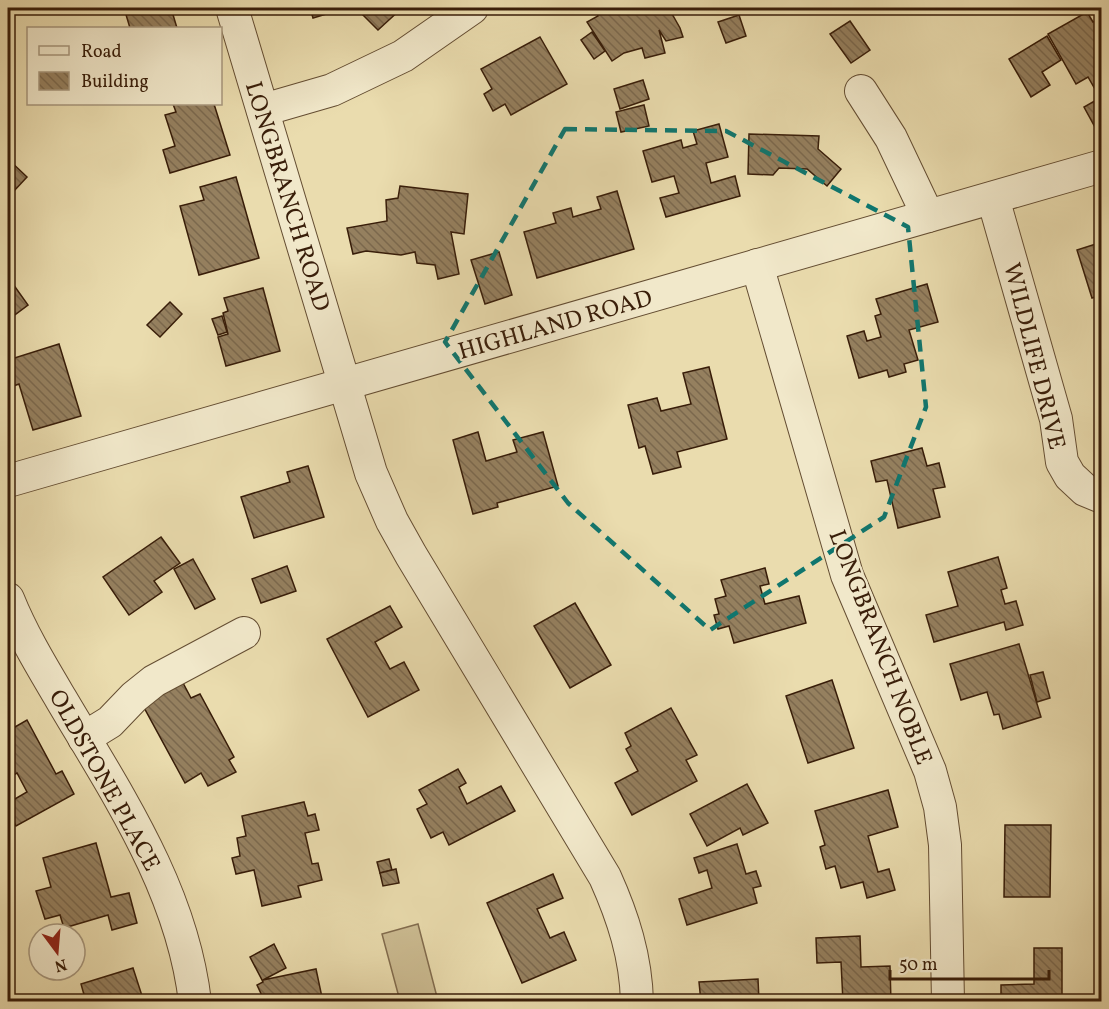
<svg xmlns="http://www.w3.org/2000/svg" width="1109" height="1009" viewBox="0 0 1109 1009" font-family="Vollkorn,serif">
  <defs>
    <pattern id="building-back-hatch" width="6" height="6" patternUnits="userSpaceOnUse" patternTransform="scale(1.5)"><rect width="6" height="6" fill="#95805f"/><path d="M-1 5l2 2M0 0l6 6M5-1l2 2" fill="none" stroke="#7b684d"/></pattern>
  </defs>
  <rect width="100%" height="100%" fill="#eadcae"/>
  <filter id="stains"><feTurbulence type="fractalNoise" baseFrequency=".00333" numOctaves="4"/><feColorMatrix values="0 0 0 0 .2 0 0 0 0 .09 0 0 0 0 .02 0 0 0 .5 -.17"/></filter>
  <radialGradient id="worn" r=".72"><stop offset=".6" stop-color="#630" stop-opacity="0"/><stop offset="1" stop-color="#630" stop-opacity=".3"/></radialGradient>
  <polygon fill="#ccbc92" stroke="#826c4e" stroke-width="1.5" points="418,924 437,997 421,1001 400,1001 382,934"/>
  <g fill="url(#building-back-hatch)" stroke="#381d09" stroke-width="1.5">
    <polygon points="124,8 171,8 177,28 130,28"/>
    <polygon points="280,8 298,8 282,13"/>
    <polygon points="310,8 346,8 313,18"/>
    <polygon points="356,8 402,8 378,30"/>
    <polygon points="595,8 686,8 671,12 680,28 683,37 666,41 659,30 665,53 645,58 642,48 624,53 612,61 587,22 598,16"/>
    <polygon points="1087,12 1093,22 1102,18 1102,126 1096,129 1084,107 1100,98 1088,77 1076,84 1048,34"/>
    <polygon points="739,15 746,36 726,43 718,22"/>
    <polygon points="850,21 870,50 851,63 830,34"/>
    <polygon points="592,32 605,51 594,59 581,40"/>
    <polygon points="1047,36 1061,60 1042,72 1050,85 1031,97 1009,59"/>
    <polygon points="540,37 567,84 511,115 505,104 493,111 484,94 492,89 481,69"/>
    <polygon points="643,80 649,99 620,109 614,89"/>
    <polygon points="173,104 214,104 230,155 170,173 163,150 175,146 165,115 176,112"/>
    <polygon points="644,105 649,126 621,132 616,112"/>
    <polygon points="719,124 728,157 706,163 711,183 735,176 740,196 666,217 660,198 679,193 674,176 652,182 643,151 681,140 683,148 697,144 693,131"/>
    <polygon points="749,134 819,136 818,149 841,169 827,186 807,169 779,168 773,175 748,174"/>
    <polygon points="8,159 27,177 14,191 8,185"/>
    <polygon points="236,177 259,258 199,275 180,206 204,200 200,187"/>
    <polygon points="400,186 468,194 464,234 451,232 459,274 438,279 435,265 417,263 415,252 401,255 366,251 353,254 347,228 387,221 386,200 398,198"/>
    <polygon points="617,191 634,249 537,278 524,232 556,223 553,213 571,208 573,217 601,209 597,197"/>
    <polygon points="1102,242 1102,295 1092,298 1077,250"/>
    <polygon points="499,252 512,295 485,304 471,260"/>
    <polygon points="8,277 28,305 8,320"/>
    <polygon points="927,284 938,322 909,330 918,360 904,364 906,372 889,377 887,370 859,378 847,336 864,331 867,341 881,337 875,316 881,314 876,299"/>
    <polygon points="263,288 280,351 226,366 218,337 228,334 223,313 228,311 224,298"/>
    <polygon points="170,302 182,314 160,337 147,325"/>
    <polygon points="222,316 227,332 218,335 212,319"/>
    <polygon points="59,344 81,416 33,430 19,384 8,388 8,360"/>
    <polygon points="709,367 727,439 677,452 681,467 653,474 645,446 639,448 628,405 657,398 661,411 691,404 683,373"/>
    <polygon points="478,432 486,461 517,452 513,440 543,432 558,486 497,503 498,507 473,514 453,440"/>
    <polygon points="922,448 927,466 939,463 945,487 933,489 940,517 898,528 887,480 876,482 871,461"/>
    <polygon points="308,466 324,517 254,538 241,497 290,482 287,472"/>
    <polygon points="161,537 180,563 154,581 162,592 129,615 103,577"/>
    <polygon points="998,557 1007,588 1001,590 1005,604 1016,601 1023,625 1006,630 1004,622 934,642 926,615 958,606 948,572"/>
    <polygon points="193,559 215,599 195,609 174,569"/>
    <polygon points="287,566 296,591 261,603 252,579"/>
    <polygon points="765,568 769,584 760,586 765,604 799,596 806,623 734,643 729,626 718,629 714,615 719,614 715,599 726,596 721,580"/>
    <polygon points="575,603 611,665 570,688 534,626"/>
    <polygon points="390,606 402,627 375,642 390,669 404,662 419,690 368,717 327,639"/>
    <polygon points="1019,644 1041,717 1003,729 999,714 994,715 987,692 961,700 950,664"/>
    <polygon points="1043,672 1050,698 1037,702 1030,675"/>
    <polygon points="832,680 854,748 808,763 786,696"/>
    <polygon points="182,681 191,698 200,694 234,757 229,760 236,772 208,786 201,773 185,783 141,702"/>
    <polygon points="671,708 697,755 686,760 697,781 632,815 615,783 638,771 626,749 631,746 625,733"/>
    <polygon points="27,720 56,774 62,771 74,794 16,826 8,810 8,803 27,792 17,773 8,778 8,731"/>
    <polygon points="458,769 466,783 459,787 467,804 501,786 515,811 449,845 443,832 431,838 417,809 427,804 419,790"/>
    <polygon points="747,784 768,823 743,835 740,828 707,846 690,814"/>
    <polygon points="888,790 898,827 868,836 878,872 889,869 895,890 867,898 863,882 841,888 835,866 826,869 820,847 825,845 815,811"/>
    <polygon points="304,802 308,816 315,814 319,830 305,833 312,864 318,863 322,880 298,886 301,897 262,906 254,870 236,874 232,858 240,856 237,838 246,836 242,816"/>
    <polygon points="1005,825 1051,825 1050,897 1004,897"/>
    <polygon points="96,843 111,897 129,893 137,923 112,930 108,915 64,928 60,915 45,919 36,891 51,887 43,858"/>
    <polygon points="737,844 746,874 756,871 761,886 753,888 757,903 687,925 679,899 712,888 707,870 699,873 694,858"/>
    <polygon points="389,859 392,870 380,873 377,862"/>
    <polygon points="396,869 399,883 383,886 380,873"/>
    <polygon points="553,874 563,898 537,909 550,938 564,932 576,960 522,983 487,903"/>
    <polygon points="860,936 861,967 890,966 891,1002 843,1002 841,962 817,963 816,938"/>
    <polygon points="274,944 286,968 263,980 316,969 323,1002 265,1002 257,985 263,982 250,957"/>
    <polygon points="1034,948 1062,948 1062,1002 1001,1002 1001,985 1034,984"/>
    <polygon points="133,968 144,1002 86,1002 81,984"/>
    <polygon points="758,979 759,1001 701,1002 699,982"/>
  </g>
  <g fill="none" stroke-linecap="round" stroke-linejoin="round">
    <g stroke="#644d32" stroke-width="34">
      <g id="minor">
        <path d="M232,8L371,473L392,521L411,555L605,877C623,917 636,957 637,1002"/>
        <polyline points="861,91 891,138 928,216"/>
        <polyline points="263,110 332,90 403,56 472,8"/>
        <polyline points="993,198 1056,419 1062,462 1070,476 1085,490 1102,497"/>
        <polyline points="757,265 847,575 930,771 940,807 945,845 948,1002"/>
        <polyline points="8,481 1102,166"/>
        <path d="M8,599C22,634 42,667 61,699C117,794 182,889 195,1002"/>
        <polyline points="84,738 110,722 134,697 154,681 244,633"/>
      </g>
    </g>
    <use href="#minor" stroke="#f1e8ca" stroke-width="32"/>
  </g>
  <path fill="none" stroke="#0f766e" stroke-width="4.5" stroke-dasharray="12 8" stroke-linejoin="round" d="M565,129L726,131L908,227L926,407L884,517L710,630L568,503L445,342Z"/>
  <g text-anchor="middle" stroke-width="4.5" stroke-linejoin="round" paint-order="stroke">
    <g font-size="24" fill="#381d09" stroke="#f1e8ca">
      <text transform="translate(288 196) rotate(73)" y="8">LONGBRANCH ROAD</text>
      <text transform="translate(555 324) rotate(-16)" y="8">HIGHLAND ROAD</text>
      <text transform="translate(1035 356) rotate(76)" y="8">WILDLIFE DRIVE</text>
      <text transform="translate(881 647) rotate(69)" y="8">LONGBRANCH NOBLE</text>
      <text transform="translate(105 780) rotate(61)" y="8">OLDSTONE PLACE</text>
    </g>
  </g>
  <rect width="1109" height="1009" fill="none" stroke="#eadcae" stroke-width="30"/>
  <rect x="9" y="9" width="1091" height="991" fill="none" stroke="#381d09" stroke-width="3"/>
  <rect x="15" y="15" width="1079" height="979" fill="none" stroke="#381d09" stroke-width="1.5"/>
  <rect x="27" y="27" width="195" height="78" fill="#f1e8ca" stroke="#a7977d" stroke-width="1.5"/>
  <rect x="39" y="46" width="30" height="9" fill="#f1e8ca" stroke="#a7977d" stroke-width="1.5"/>
  <text x="81" y="57" font-size="18" fill="#381d09">Road</text>
  <rect x="39" y="72" width="30" height="18" fill="url(#building-back-hatch)" stroke="#a7977d" stroke-width="1.5"/>
  <text x="81" y="87" font-size="18" fill="#381d09">Building</text>
  <g transform="translate(57 952) rotate(164)"><circle r="28" fill="#f1e8ca" stroke="#a7977d" stroke-width="1.5"/>
  <path d="M0-4.5L10 22L0 15L-10 22Z" fill="#8f2418"/>
  <text y="-9" font-size="16" font-weight="bold" text-anchor="middle" fill="#381d09">N</text>
  </g>
  <path d="M890 970v9h159v-9" fill="none" stroke="#381d09" stroke-width="3"/>
  <text x="899" y="970" font-size="18" fill="#381d09" stroke="#f1e8ca" stroke-width="4.5" paint-order="stroke">50 m</text>
  <rect width="100%" height="100%" filter="url(#stains)"/>
  <rect width="100%" height="100%" fill="url(#worn)"/>
</svg>
